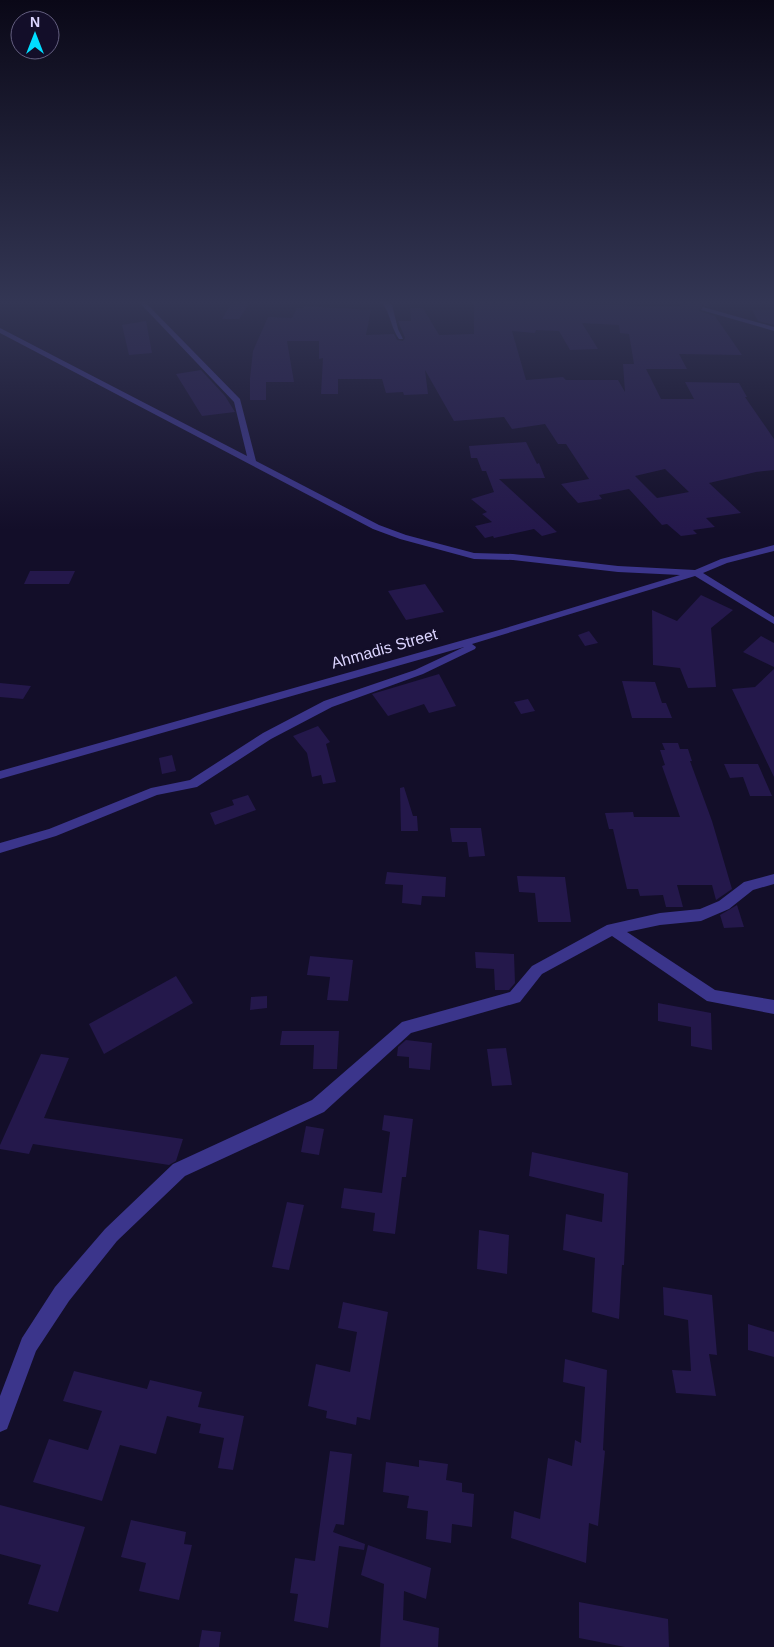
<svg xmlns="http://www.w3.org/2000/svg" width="774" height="1647" viewBox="0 0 774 1647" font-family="Arial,sans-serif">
  <rect width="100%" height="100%" fill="#130e29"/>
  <g fill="#24184b" fill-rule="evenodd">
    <path d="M474,300H532V302L638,306H682L679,301L706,303L709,307L702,305L699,311L715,316L742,355L679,354L687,369H646L661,399H694L685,382L739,383L747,397H745L774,439V470L756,472L709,483L741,513L706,518L715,527L693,530L697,534L681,536L667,524L662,525L629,489L599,495L602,499L578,503L561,484L589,479L566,444H558L545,424L512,429L504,417L454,421L425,370L428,394L404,395L403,392L386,393L382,379H338V394H321L323,358L319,359V341H287L294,382H266V400H250V378L253,351L268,317L292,318L297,308H303L304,306L371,310L366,335L394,334L397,340L403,341L405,338L398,321H411L410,308H423L439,335L474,334ZM582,323L619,325L620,333L629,334L634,364H623L625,392L618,380H566L563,377L526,380L512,331L535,333L536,330L559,331L570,350L598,349ZM665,469L689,492L657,498L635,476Z"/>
    <polygon points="233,301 250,302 239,319 222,319"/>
    <polygon points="752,310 774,310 774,325 758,321"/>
    <polygon points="146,321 152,353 129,355 122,325"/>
    <polygon points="201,370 225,396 235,412 202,416 176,374"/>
    <polygon points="526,442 537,464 539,463 545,478 499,479 557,532 542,536 534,529 494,538 493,536 485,538 475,526 492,522 482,514 487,512 471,499 494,492 486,471 482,471 477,458 471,458 469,446"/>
    <polygon points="30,571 75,571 69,584 24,584"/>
    <polygon points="425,584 444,612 406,620 388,591"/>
    <polygon points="701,595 733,610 711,628 716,687 688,688 680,668 653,665 652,610 677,621"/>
    <polygon points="589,631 598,643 585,646 578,635"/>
    <polygon points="761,636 774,643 774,667 743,652"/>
    <polygon points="774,669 774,777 732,689 755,687"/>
    <polygon points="439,674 456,706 429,713 424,704 388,716 372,694"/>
    <polygon points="622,681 655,682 662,703 666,703 672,718 632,718"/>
    <polygon points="0,683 31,686 23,699 0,697"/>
    <polygon points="528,699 535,711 521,714 514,702"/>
    <polygon points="318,726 330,742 326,744 336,782 323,784 321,775 312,777 307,753 293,736"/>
    <polygon points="662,743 678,743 680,749 688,749 692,761 690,761 712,821 732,889 716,900 712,885 677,885 683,907 666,907 663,895 640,896 638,889 627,889 613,829 609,829 605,813 633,812 634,817 680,817 662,766 665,765 660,750 665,750"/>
    <polygon points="172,755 176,771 162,774 159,758"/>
    <polygon points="724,764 758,764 772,796 750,796 743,777 730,778"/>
    <polygon points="404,787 413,816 417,816 418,831 401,831 400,788"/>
    <polygon points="248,795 256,810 215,825 210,813 234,805 232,800"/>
    <polygon points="450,828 481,828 485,856 469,857 467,842 452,842"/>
    <polygon points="387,872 446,877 445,897 422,896 421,905 402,903 403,885 385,884"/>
    <polygon points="517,876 565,877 571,922 538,922 535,893 519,892"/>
    <polygon points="737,905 744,927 724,928 720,915"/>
    <polygon points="475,952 514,954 515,983 509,990 495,990 494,969 476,968"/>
    <polygon points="310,956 353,960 348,1001 327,1000 330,977 307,975"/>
    <polygon points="176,976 193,1003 104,1054 89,1024"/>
    <polygon points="267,996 267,1008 250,1010 251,997"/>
    <polygon points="658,1003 711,1013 712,1050 691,1046 691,1027 658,1021"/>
    <polygon points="282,1031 339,1031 337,1069 313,1069 314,1045 280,1045"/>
    <polygon points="406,1040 432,1043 430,1070 409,1068 409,1057 397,1056 398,1047"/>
    <polygon points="506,1048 512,1085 492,1086 487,1049"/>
    <polygon points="41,1054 69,1058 44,1118 183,1139 176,1161 169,1165 33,1144 29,1154 0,1149 0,1145"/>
    <polygon points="384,1115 413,1119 406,1177 402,1177 395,1234 373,1231 375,1213 341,1208 344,1188 382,1193 390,1132 382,1130"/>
    <polygon points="306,1126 324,1129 319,1155 301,1152"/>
    <polygon points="532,1152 628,1173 624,1265 622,1265 619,1319 592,1312 595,1258 563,1250 566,1214 602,1222 604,1194 529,1176"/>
    <polygon points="287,1202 304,1205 289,1270 272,1267"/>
    <polygon points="479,1230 509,1235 507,1274 477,1269"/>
    <polygon points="663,1287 712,1295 717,1355 709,1354 716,1396 676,1393 672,1370 691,1371 688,1320 664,1315"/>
    <polygon points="343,1302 388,1312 370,1420 357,1417 356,1425 326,1418 327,1411 308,1406 316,1364 350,1372 357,1332 338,1328"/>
    <polygon points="748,1324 774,1332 774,1357 748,1350"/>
    <polygon points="565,1359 607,1370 603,1450 605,1451 598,1526 589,1523 586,1563 511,1538 514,1511 540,1519 548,1458 572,1466 575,1440 581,1443 585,1387 563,1382"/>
    <polygon points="74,1371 147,1389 150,1380 202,1392 198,1407 244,1416 233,1470 218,1468 224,1438 199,1433 201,1424 167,1416 156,1454 120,1445 102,1501 33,1482 49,1439 88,1450 102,1411 63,1401"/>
    <polygon points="330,1451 352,1454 344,1525 336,1524 333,1532 365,1544 364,1550 339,1546 328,1628 294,1621 298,1594 290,1593 295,1558 315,1561"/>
    <polygon points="419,1460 448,1464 446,1480 462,1483 462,1492 474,1494 472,1527 452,1524 451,1543 426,1539 428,1511 407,1508 409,1496 383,1492 386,1462 419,1467"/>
    <polygon points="0,1505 85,1527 58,1612 28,1604 41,1565 0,1554"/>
    <polygon points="131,1520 186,1532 184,1544 192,1545 179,1600 139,1591 146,1563 121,1557"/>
    <polygon points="368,1545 431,1568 426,1599 404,1591 403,1620 439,1628 438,1647 380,1647 384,1584 361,1575"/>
    <polygon points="579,1602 668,1619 669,1647 625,1647 579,1638"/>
    <polygon points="202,1630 221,1632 219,1647 199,1647"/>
  </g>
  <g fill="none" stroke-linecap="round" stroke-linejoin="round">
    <g fill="#3b358b" fill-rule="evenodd">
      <polygon points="137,300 143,300 240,399 256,461 379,525 406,535 474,553 513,554 618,566 695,570 721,559 774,545 774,551 727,563 703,573 774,617 774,624 695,576 472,644 476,647 475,649 423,674 332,707 271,739 197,787 157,795 56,836 0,853 0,843 49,829 151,788 190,780 263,733 324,701 415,670 464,647 0,779 0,771 499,630 680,575 618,572 513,560 474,559 400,539 373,529 0,333 0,328 2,329 247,456 234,402"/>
      <path d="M379,300H386L392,305L398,329L403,339H399C389,324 391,311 379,300Z"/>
      <polygon points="703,307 774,327 774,331 701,310"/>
      <polygon points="774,874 774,884 753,890 729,909 701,921 660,925 627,932 715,990 774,1000 774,1014 707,1001 612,936 542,974 520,1002 411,1033 324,1112 185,1176 117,1241 69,1301 36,1351 7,1429 0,1432 0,1396 22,1338 55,1287 105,1229 173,1164 312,1100 402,1022 510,992 532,966 607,925 660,913 700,909 719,901 744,882"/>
    </g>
  </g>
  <linearGradient id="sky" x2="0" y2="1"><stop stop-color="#0a0817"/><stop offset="0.57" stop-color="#333654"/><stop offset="1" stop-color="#333654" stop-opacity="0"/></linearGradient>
  <rect width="774" height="530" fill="url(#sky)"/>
  <g text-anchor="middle" stroke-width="4.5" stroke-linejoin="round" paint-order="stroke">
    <g font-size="16" fill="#dcd5ff" stroke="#130e29">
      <text transform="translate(384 648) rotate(-16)" y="6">Ahmadis Street</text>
    </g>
  </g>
  <g transform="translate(35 35)"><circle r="24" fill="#130e29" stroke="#635e7f"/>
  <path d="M0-4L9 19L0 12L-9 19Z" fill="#01ddff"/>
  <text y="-8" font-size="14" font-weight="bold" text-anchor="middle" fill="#dcd5ff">N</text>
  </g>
</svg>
